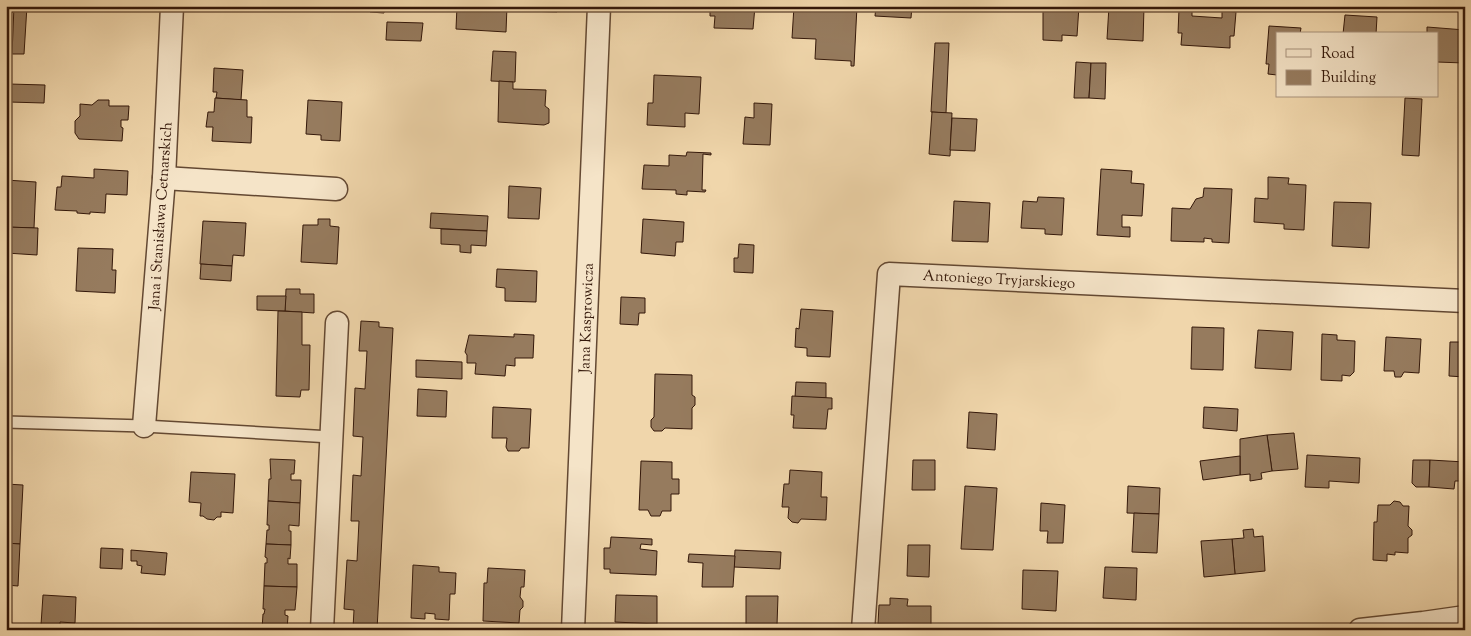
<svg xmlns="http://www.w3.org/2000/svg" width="1471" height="636" viewBox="0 0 1471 636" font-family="'Sorts Mill Goudy',serif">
  <rect width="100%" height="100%" fill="#f0d6ab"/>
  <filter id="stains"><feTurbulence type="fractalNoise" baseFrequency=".004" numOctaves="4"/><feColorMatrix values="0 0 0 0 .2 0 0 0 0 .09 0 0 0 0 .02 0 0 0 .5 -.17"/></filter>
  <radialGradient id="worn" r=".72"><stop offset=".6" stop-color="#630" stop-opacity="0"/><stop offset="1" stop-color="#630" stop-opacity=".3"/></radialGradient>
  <g fill="#967b5e" stroke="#34180a">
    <rect x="6" y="6" width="5" height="28"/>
    <polygon points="14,6 27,6 24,54 12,54"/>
    <polygon points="370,6 385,6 384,13 370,12"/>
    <polygon points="457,6 507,6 506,32 456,29"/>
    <polygon points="527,6 557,6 557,12 527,11"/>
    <polygon points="710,6 755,6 753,29 714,28 715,16 710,16"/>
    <polygon points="794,6 827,6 827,8 855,10 855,6 857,6 854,66 851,66 851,61 815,59 816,39 792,38"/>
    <polygon points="876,6 912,6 911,18 875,16"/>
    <polygon points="1043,6 1079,6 1077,36 1062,35 1062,41 1043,40"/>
    <polygon points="1109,6 1144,7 1143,41 1107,39"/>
    <polygon points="1179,9 1192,10 1192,16 1222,18 1222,11 1236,12 1234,36 1230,36 1230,48 1181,45 1182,33 1178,33"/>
    <polygon points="1345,15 1377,17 1376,34 1343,34"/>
    <polygon points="387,22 423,23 421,41 386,40"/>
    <polygon points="1269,26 1301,28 1300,34 1277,34 1277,75 1268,74 1269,64 1266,64"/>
    <polygon points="1427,27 1465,30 1464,63 1437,62 1437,34 1427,34"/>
    <polygon points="935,43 949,43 946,113 931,112"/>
    <polygon points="493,51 516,52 515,82 491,81"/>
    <polygon points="1076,62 1091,63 1089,98 1074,98"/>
    <polygon points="1091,63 1106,63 1105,99 1089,98"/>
    <polygon points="214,68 243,70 241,100 216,98 217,92 213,92"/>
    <polygon points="654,75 701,77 699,114 685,113 685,127 647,125 648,103 653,103"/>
    <polygon points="499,81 513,82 513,89 546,90 545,106 549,109 549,123 544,125 498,122"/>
    <polygon points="9,84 45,85 44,103 9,102"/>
    <polygon points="215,98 247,100 247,117 252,117 251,143 212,141 213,127 206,127 208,112 214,112"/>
    <polygon points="1405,98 1422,99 1419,156 1402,155"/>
    <polygon points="98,100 109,100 109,106 129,106 128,120 121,120 121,127 123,128 122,141 79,139 75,133 75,121 80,116 80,104 92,105"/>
    <polygon points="308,100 342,102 340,141 321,140 321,135 306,134"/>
    <polygon points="754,103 772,104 770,145 743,144 745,117 754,118"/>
    <polygon points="932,112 952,113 950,156 929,154"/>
    <polygon points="952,118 977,119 975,151 950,150"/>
    <polygon points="687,152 711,153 711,155 703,154 702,190 706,190 705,192 687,191 687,195 676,194 676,190 642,189 644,165 669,166 669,155 686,156"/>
    <polygon points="94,169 128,171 127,195 106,194 105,213 90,212 90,214 77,213 77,211 55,210 57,187 61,187 62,176 94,178"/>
    <polygon points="1101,169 1132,171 1131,183 1144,184 1142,216 1122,215 1122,227 1130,227 1130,237 1097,235"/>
    <polygon points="1268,177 1289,178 1288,184 1306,185 1304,230 1284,229 1284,224 1254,222 1255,198 1268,199"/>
    <polygon points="6,180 36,182 34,228 6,227"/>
    <polygon points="509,186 541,188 539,219 508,218"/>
    <polygon points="1204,188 1232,189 1229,243 1212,242 1212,239 1204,238 1204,242 1171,241 1172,208 1190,209 1196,199 1203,197"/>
    <polygon points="1038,197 1064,198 1062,235 1045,234 1045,229 1021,228 1023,201 1037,202"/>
    <polygon points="954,201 990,203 988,242 952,241"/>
    <polygon points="1334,202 1371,203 1369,248 1332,246"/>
    <polygon points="431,213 488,216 487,231 430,228"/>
    <polygon points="318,219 330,219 330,226 339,227 337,264 301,262 303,225 318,225"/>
    <polygon points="643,219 684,222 683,242 676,242 675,256 641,253"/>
    <polygon points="203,221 246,223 244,256 233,255 232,266 200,264"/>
    <polygon points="6,227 38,228 37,255 6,253"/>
    <polygon points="441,229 487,231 486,246 471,245 471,253 460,252 460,245 441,244"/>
    <polygon points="739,244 754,245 753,273 734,272 734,258 738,258"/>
    <polygon points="78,248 113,249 112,270 116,270 115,293 76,291"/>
    <polygon points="201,264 232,266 231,281 200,279"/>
    <polygon points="497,269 537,271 536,302 505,301 505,288 496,287"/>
    <polygon points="286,289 300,289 300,294 314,294 314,313 285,311"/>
    <polygon points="257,296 286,296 285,311 257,310"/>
    <polygon points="621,297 645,298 645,313 639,313 638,325 620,324"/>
    <polygon points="801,309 833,311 830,357 807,356 807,348 795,347 796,328 799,329"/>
    <polygon points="278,311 302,312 302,345 310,345 309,390 301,390 300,397 276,396"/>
    <polygon points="361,321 379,322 379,327 393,328 377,630 353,628 354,610 344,609 347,560 357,561 359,521 351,521 353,475 361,476 363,437 353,436 355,388 365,389 367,351 359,351"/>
    <polygon points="1192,327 1224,328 1223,370 1191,369"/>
    <polygon points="1258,330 1293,332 1291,370 1255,368"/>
    <polygon points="514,334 534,335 533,358 515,358 515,366 506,365 505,376 475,374 476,363 467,363 467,355 465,352 469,335 514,337"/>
    <polygon points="1322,334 1337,335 1337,340 1355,341 1354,372 1350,376 1342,375 1342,381 1321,380"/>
    <polygon points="1386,337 1421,339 1419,373 1404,372 1401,377 1395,377 1394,371 1384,371"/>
    <polygon points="1450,342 1465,342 1465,377 1449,376"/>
    <polygon points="416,360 462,362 462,379 416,377"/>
    <polygon points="655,374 692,375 692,395 695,397 695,405 692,408 692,429 665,428 662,431 654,431 651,427 651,420 654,417"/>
    <polygon points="796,382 826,383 826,398 795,397"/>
    <polygon points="418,389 447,391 446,417 417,416"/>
    <polygon points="792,396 832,398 832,409 828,409 826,429 793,428 794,415 791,415"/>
    <polygon points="493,407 531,409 529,448 521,448 519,451 508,451 506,447 507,438 492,438"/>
    <polygon points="1204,407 1238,409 1237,431 1203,428"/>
    <polygon points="969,412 997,414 995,450 967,448"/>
    <polygon points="1294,433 1298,469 1272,471 1267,435"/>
    <polygon points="1267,435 1272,471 1261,473 1262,479 1250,481 1250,474 1240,475 1240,439"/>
    <polygon points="1307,455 1360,458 1359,483 1329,481 1329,488 1305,487"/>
    <polygon points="1240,456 1240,475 1203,480 1200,461"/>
    <polygon points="270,459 295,460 294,474 291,474 291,480 301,480 300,503 268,501 269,479 271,479"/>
    <polygon points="913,460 935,460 935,490 912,490"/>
    <polygon points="1413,460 1430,460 1429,487 1416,487 1412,483"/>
    <polygon points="1430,460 1465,462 1465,481 1455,481 1454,489 1429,487"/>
    <polygon points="641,461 672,462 672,479 679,479 679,494 671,494 671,511 662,511 660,516 651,516 648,510 639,510"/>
    <polygon points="790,470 822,472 821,497 827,497 826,520 801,519 798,523 792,522 788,518 789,507 782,507 784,484 789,484"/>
    <polygon points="191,472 235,474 233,513 221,512 221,517 217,517 214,520 207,519 203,516 200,516 201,503 189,502"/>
    <polygon points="6,484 23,485 20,544 6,543"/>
    <polygon points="965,486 997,488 993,550 961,549"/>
    <polygon points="1128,486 1160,488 1159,514 1127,513"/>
    <polygon points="268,501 300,503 299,526 289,525 289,531 291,531 291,545 266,544 267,530 269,530 269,525 267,525"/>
    <polygon points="1394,501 1400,502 1403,506 1409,506 1408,526 1412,530 1412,535 1408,538 1408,553 1395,552 1395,555 1387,554 1387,561 1373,560 1374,522 1377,522 1378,505 1390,505"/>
    <polygon points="1041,503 1065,505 1063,543 1047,543 1048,531 1040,531"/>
    <polygon points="1134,513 1159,514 1157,553 1132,552"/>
    <polygon points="1253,529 1254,537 1263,536 1265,571 1235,574 1232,539 1244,538 1243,530"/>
    <polygon points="611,537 652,539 652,545 641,544 640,549 657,551 656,575 610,573 610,569 604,569 604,548 610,548"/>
    <polygon points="1232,539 1235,574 1204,577 1201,541"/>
    <polygon points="6,543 20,544 18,586 6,585"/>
    <polygon points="266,544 291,545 290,559 288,558 288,564 297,564 297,587 264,586 265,563 267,563 267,558 265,557"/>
    <polygon points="908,545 930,545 929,577 907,576"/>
    <polygon points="101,548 123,549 122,569 100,568"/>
    <polygon points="131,550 167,553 165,575 141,573 142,566 137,565 137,561 131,561"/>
    <polygon points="735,550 781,552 780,569 734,567"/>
    <polygon points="689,554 735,556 733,587 702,587 703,563 688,562"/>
    <polygon points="413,565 439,567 439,572 456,573 455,594 450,594 449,620 435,619 435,614 425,613 425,619 411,618"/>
    <polygon points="1105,567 1137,568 1136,600 1103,598"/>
    <polygon points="488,568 525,570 524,587 521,587 520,597 523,601 523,607 520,610 519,623 483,621 484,583 487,583"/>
    <polygon points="1023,570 1058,571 1056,611 1022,609"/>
    <polygon points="264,586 297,587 295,610 285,610 285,615 288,616 287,630 262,629 263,614 264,614 265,609 263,609"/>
    <polygon points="43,595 76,597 75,623 60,622 60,626 41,625"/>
    <polygon points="616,595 657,596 657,624 615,622"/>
    <polygon points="746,596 778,596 777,625 746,625"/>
    <polygon points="890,598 908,599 907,606 931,606 931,625 878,624 879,605 890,605"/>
  </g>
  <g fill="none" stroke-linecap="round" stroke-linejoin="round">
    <g stroke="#634832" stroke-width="14">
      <polyline id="lane" points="6,422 144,426 331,437"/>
    </g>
    <g stroke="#634832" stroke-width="25">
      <g id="street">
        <polyline points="164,178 336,189"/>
        <polyline points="144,426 164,178 172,6"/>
        <polyline points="322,630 337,323"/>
        <polyline points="573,630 599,6"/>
        <polyline points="863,630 889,274 1465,301"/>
        <polyline points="1360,630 1423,623 1465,617"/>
      </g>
    </g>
    <use href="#lane" stroke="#f5e4c8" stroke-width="11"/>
    <use href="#street" stroke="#f5e4c8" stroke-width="22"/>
  </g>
  <g text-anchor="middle" stroke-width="4" stroke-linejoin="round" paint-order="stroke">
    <g font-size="15" fill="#34180a" stroke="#f5e4c8">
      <text transform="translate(160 216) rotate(-86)" y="5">Jana i Stanisława Cetnarskich</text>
      <text transform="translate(999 279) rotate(3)" y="5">Antoniego Tryjarskiego</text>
      <text transform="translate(586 318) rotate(-88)" y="5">Jana Kasprowicza</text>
    </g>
  </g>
  <rect width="1471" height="636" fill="none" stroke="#f0d6ab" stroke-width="25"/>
  <rect x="8" y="8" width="1456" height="621" fill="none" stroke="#34180a" stroke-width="2.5"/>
  <rect x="12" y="12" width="1446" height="611" fill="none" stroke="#34180a"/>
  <rect x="1276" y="32" width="162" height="65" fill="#f5e4c8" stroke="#a8927c"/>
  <rect x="1286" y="49" width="25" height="8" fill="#f5e4c8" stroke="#a8927c"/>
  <text x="1321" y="58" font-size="15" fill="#34180a">Road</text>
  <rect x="1286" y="70" width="25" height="15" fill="#967b5e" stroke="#a8927c"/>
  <text x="1321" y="82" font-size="15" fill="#34180a">Building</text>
  <rect width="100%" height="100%" filter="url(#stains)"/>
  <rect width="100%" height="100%" fill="url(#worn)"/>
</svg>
